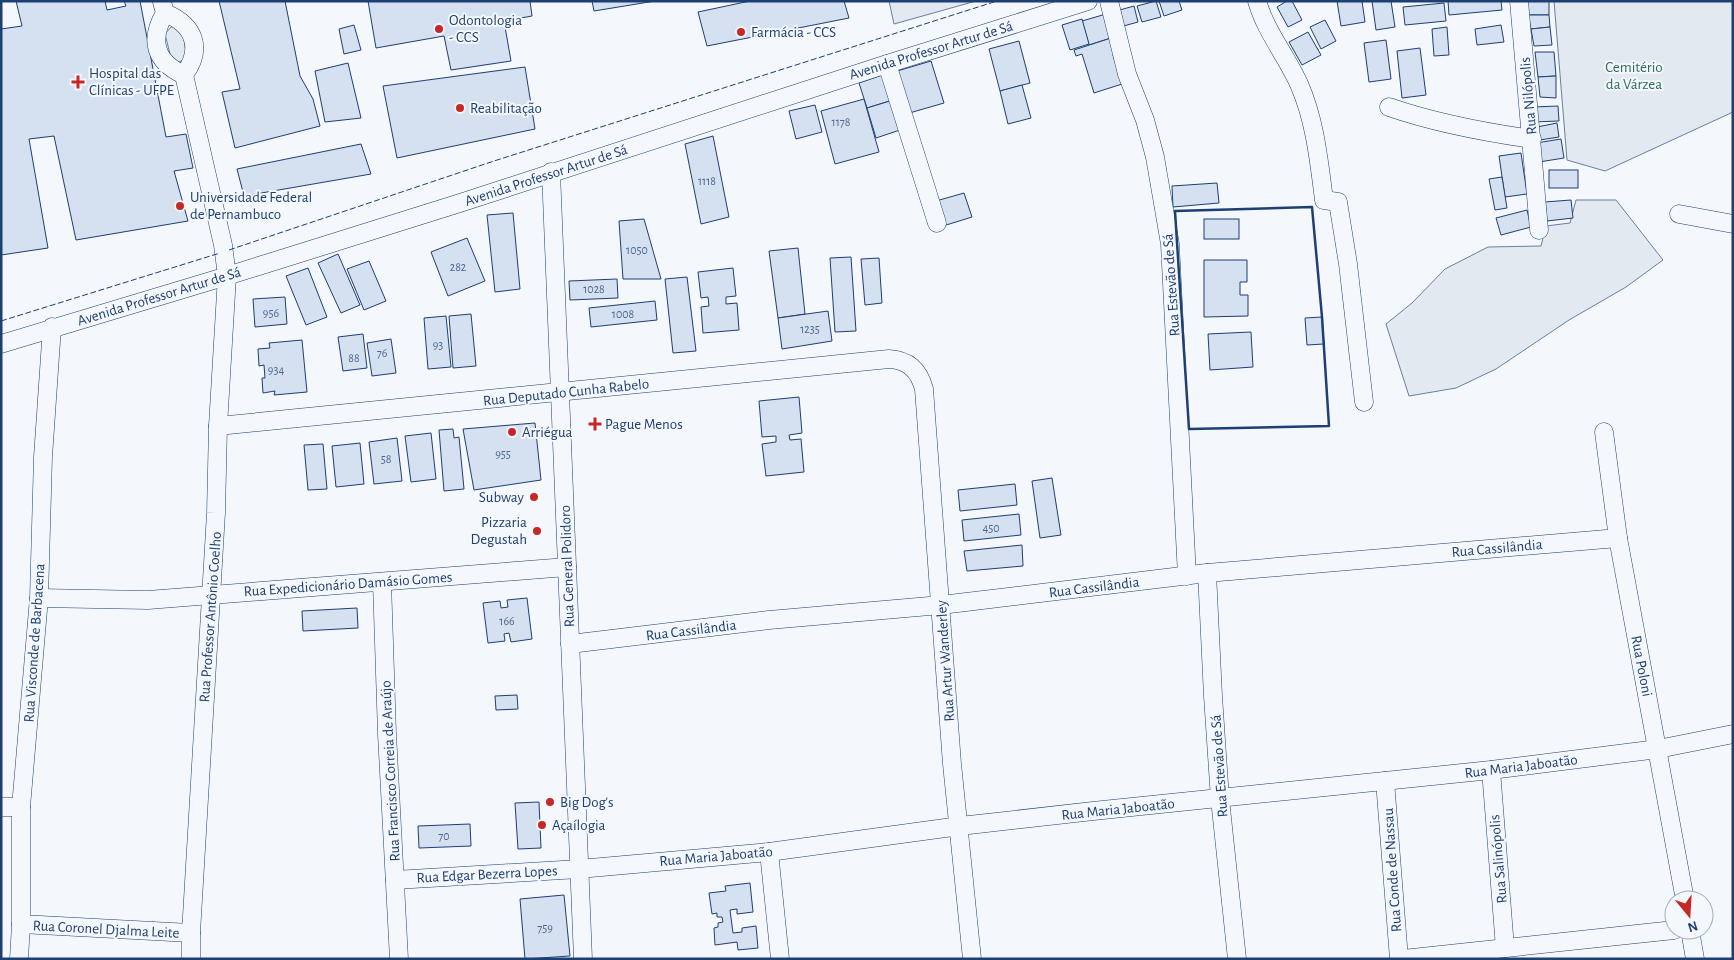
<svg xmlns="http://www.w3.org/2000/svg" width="1734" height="960" viewBox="0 0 1734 960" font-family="'Alegreya Sans',sans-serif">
  <rect width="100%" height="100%" fill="#f4f7fb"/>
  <g fill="#e3e9f0" stroke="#687fa3">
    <polygon points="889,1 976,1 894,24"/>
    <polygon points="1554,1 1733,1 1733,112 1605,171 1567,160"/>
    <polygon points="177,26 183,34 187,58 179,62 171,58 165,34 171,27"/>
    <polygon points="1576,200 1616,200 1663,260 1626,287 1569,320 1496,369 1456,388 1409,396 1386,324 1412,303 1445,269 1488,247 1541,246 1546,226 1570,223"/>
  </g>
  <g fill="#d5e0f0" stroke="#1d3f73">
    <polygon points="16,1 105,1 107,10 126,6 124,1 140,1 166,137 186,134 193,168 174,171 188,221 76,240 54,136 29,139 48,248 1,255 1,29 22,26"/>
    <polygon points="219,1 285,1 300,76 313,99 320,126 235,148 222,92 240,89"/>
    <polygon points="368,1 530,1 532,16 504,21 511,61 451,70 444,36 376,48"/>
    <polygon points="592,1 655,1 594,11"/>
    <polygon points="750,1 844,1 849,18 707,46 698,12"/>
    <polygon points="1156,1 1161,17 1142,22 1137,6"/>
    <polygon points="1159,1 1179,1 1182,10 1164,16"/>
    <polygon points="1287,1 1292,1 1302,20 1288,27 1277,7"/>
    <polygon points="1337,1 1362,1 1365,22 1341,26"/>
    <polygon points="1372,1 1391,1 1395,27 1376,30"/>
    <polygon points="1448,1 1501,1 1502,10 1449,15"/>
    <polygon points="1526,1 1549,1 1549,15 1528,15"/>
    <polygon points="1444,3 1446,21 1405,25 1403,7"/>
    <polygon points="1134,6 1138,22 1120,27 1116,11"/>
    <polygon points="1106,14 1111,38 1089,45 1082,21"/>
    <polygon points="1528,15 1549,15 1550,27 1531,29"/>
    <polygon points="1082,19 1089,44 1070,50 1062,25"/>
    <polygon points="1325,20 1336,41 1321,49 1310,27"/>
    <polygon points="354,25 361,50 344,54 339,29"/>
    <polygon points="1501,25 1504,42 1477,45 1475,29"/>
    <polygon points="1447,27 1449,55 1434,56 1432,29"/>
    <polygon points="1550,27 1552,45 1534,46 1531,29"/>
    <polygon points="1308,32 1321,55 1302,65 1289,42"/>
    <polygon points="1111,38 1116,54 1113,55 1122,84 1094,93 1082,54 1076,56 1074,50"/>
    <polygon points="1386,40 1391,79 1369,82 1364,43"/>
    <polygon points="1019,41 1030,83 1000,91 989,49"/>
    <polygon points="1420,48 1426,95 1402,98 1397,51"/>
    <polygon points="1535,52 1554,52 1556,76 1538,77"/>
    <polygon points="931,61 944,103 906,114 894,72"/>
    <polygon points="348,63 361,118 325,122 315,71"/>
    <polygon points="525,67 535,129 397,158 383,86"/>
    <polygon points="885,74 893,100 867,108 859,83"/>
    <polygon points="1556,76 1556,98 1540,97 1538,77"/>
    <polygon points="1022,85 1031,118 1008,124 1000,91"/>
    <polygon points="864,99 879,152 835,164 821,111"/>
    <polygon points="893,100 903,129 876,138 867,108"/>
    <polygon points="815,105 822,132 796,139 789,111"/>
    <polygon points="1558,106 1559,121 1533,122 1533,107"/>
    <polygon points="1557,123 1559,137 1540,140 1537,127"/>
    <polygon points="713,136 729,217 701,224 685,144"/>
    <polygon points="1561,139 1564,158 1539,162 1536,143"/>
    <polygon points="361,144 371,174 244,196 237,169"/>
    <polygon points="1521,153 1527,194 1505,197 1499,156"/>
    <rect x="1549" y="170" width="29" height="18"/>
    <polygon points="1502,177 1507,208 1495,210 1489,179"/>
    <polygon points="1217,183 1219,203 1173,207 1172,186"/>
    <polygon points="964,193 972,217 943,226 936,201"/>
    <polygon points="1571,200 1573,218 1547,221 1545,202"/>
    <polygon points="1527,210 1531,227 1501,235 1496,218"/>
    <polygon points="513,213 520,289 495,292 487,215"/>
    <polygon points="644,219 661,279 623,279 619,221"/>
    <rect x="1204" y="219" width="35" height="20"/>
    <polygon points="467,238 485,281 448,296 431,252"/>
    <polygon points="798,248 805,314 778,318 769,251"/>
    <polygon points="338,254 360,305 341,313 318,263"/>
    <polygon points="851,257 856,331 835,332 830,258"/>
    <polygon points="879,258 882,303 865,305 861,259"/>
    <polygon points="1204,260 1247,260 1247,282 1240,282 1240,295 1248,295 1248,316 1204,317"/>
    <polygon points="369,261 386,301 364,310 347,269"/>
    <polygon points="308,268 327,317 306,325 286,276"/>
    <polygon points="733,268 736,296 726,297 726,304 737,303 739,330 703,333 701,307 709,306 708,297 701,298 698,272"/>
    <polygon points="687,277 696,351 673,353 665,279"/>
    <polygon points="617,279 618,298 570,300 569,281"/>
    <polygon points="285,297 287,324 255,327 253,299"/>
    <polygon points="655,301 657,320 591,327 589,308"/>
    <polygon points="828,311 832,341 782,349 778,318"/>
    <polygon points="471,314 476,366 453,368 449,316"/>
    <polygon points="446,316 451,367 428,369 424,318"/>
    <polygon points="1322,317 1324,344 1307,345 1305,318"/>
    <polygon points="1251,332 1253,367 1210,370 1208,334"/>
    <polygon points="363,334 367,368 343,371 338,337"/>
    <polygon points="391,339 396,373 372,376 367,343"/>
    <polygon points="302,340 307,392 274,395 275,391 263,393 262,378 265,378 264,365 259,366 258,349 270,348 269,343"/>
    <polygon points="799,397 802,433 789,435 790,440 801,439 804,472 766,476 762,444 776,442 776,436 762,437 759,401"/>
    <polygon points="535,423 541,480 474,490 463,429"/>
    <polygon points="453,429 454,438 459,437 464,489 444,491 439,430"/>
    <polygon points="431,433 436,479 411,482 405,436"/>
    <polygon points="397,438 402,481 374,484 369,442"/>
    <polygon points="360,443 364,484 336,487 332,446"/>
    <polygon points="323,444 327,489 308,490 304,445"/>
    <polygon points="1052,478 1061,535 1040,538 1032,481"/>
    <polygon points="1015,484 1017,505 960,511 958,490"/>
    <polygon points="1019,514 1021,535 964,541 962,520"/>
    <polygon points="1022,545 1023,566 967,571 964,551"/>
    <polygon points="527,598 532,639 511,642 509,633 504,634 505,641 488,643 483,603 500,601 501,608 508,607 507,600"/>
    <polygon points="357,608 358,628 303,631 302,611"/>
    <polygon points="517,695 518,709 496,710 495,696"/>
    <polygon points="539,802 541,848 518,849 515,803"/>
    <polygon points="470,824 471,846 419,848 418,826"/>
    <polygon points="750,883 753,912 737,914 737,909 730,910 733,933 742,932 742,928 756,926 758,948 738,950 737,942 715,945 714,928 718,927 718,923 723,922 722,917 717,917 717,913 712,914 709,893 726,891 725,886"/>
    <polygon points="564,895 570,956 525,959 520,899"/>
  </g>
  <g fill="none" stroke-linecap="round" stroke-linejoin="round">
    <g stroke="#1d3f73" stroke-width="19">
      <g id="minor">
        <polyline points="1109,1 1127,74 1145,120 1155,157 1170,244 1187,576"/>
        <path d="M1257,1C1266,32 1286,55 1299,84C1315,120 1319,161 1324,200L1338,202L1348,264L1364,402"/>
        <polyline points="1519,1 1539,230"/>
        <path d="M162,2L165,13C149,40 155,62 184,75"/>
        <path d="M165,13C195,25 203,49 184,75L223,245L227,276L218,426L216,513L191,933V959"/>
        <polyline points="887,64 937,223"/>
        <path d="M1389,107C1435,123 1483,132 1532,139"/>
        <polyline points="551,172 583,959"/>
        <polyline points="1679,214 1733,224"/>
        <polyline points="1,344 227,276 460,203 887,64 1088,1"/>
        <path d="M218,426L889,359C908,360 919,370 924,389L952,764L972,959"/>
        <polyline points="1604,432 1618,538 1685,900"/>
        <polyline points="1207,573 1213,696 1220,799 1237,959"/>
        <polyline points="382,582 387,734 399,959"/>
        <polyline points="39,598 148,600 567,567"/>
        <polyline points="570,644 769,620 941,605 1207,573 1618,538"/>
        <polyline points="1491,770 1505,948"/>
        <polyline points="1385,781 1399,959"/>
        <polyline points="1,807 21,807"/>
        <polyline points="769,852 780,959"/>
        <polyline points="395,880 579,869 769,852 960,826 1093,811 1491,770 1658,749 1733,734"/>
        <polyline points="21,924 191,933"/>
        <polyline points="1690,930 1695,959"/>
        <polyline points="19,959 21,924 21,807 39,598 43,457 52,327"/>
        <polyline points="1403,959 1674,930"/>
      </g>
    </g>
    <use href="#minor" stroke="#f4f7fb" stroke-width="18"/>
    <g stroke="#1d3f73" stroke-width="1" stroke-dasharray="6 2.5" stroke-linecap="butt">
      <polyline points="229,250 494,161 997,1"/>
      <polyline points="1,321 220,253"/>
    </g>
    <polygon stroke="#1d3f73" stroke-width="2.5" points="1312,207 1322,317 1329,426 1189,429 1175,211"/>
  </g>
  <g fill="#c62828" stroke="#f4f7fb" stroke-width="2">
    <circle cx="439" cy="29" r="5"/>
    <circle cx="741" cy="32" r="5"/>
    <path d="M75.5 74.5h5v5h5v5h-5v5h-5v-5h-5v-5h5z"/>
    <circle cx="460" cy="108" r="5"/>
    <circle cx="180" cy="206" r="5"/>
    <path d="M592.5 416.5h5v5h5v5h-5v5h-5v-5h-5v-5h5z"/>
    <circle cx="512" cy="432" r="5"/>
    <circle cx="534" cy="497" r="5"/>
    <circle cx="537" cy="531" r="5"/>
    <circle cx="550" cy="802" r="5"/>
    <circle cx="542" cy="825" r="5"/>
  </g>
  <g text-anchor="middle" stroke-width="4" stroke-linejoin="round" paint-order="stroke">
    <g font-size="12" fill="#4b6792">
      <text x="841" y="126">1178</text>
      <text x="707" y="185">1118</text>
      <text x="637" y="254">1050</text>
      <text x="458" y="271">282</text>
      <text x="594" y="293">1028</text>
      <text x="271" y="317">956</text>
      <text x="623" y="318">1008</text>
      <text x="810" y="333">1235</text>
      <text x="438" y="349">93</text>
      <text x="382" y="357">76</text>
      <text x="354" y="362">88</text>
      <text x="276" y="374">934</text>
      <text x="503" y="458">955</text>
      <text x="386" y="463">58</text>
      <text x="991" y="532">450</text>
      <text x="507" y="625">166</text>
      <text x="444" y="840">70</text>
      <text x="545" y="932">759</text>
    </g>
    <g font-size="15" fill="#1d3f73" stroke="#f4f7fb" text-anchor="start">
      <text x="449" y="25">Odontologia<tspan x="449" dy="17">- CCS</tspan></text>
      <text x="751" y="37">Farmácia - CCS</text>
      <text x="89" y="78">Hospital das<tspan x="89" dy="17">Clínicas - UFPE</tspan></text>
      <text x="470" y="113">Reabilitação</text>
      <text x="190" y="202">Universidade Federal<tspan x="190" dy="17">de Pernambuco</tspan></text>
      <text x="605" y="429">Pague Menos</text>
      <text x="522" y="437">Arriégua</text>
      <text x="524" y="502" text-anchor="end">Subway</text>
      <text x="527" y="527" text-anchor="end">Pizzaria<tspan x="527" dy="17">Degustah</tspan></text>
      <text x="560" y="807">Big Dog's</text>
      <text x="552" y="830">Açaílogia</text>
    </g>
    <g font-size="15" fill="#1d3f73" stroke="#f4f7fb">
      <text transform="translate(931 50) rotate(-17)" y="5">Avenida Professor Artur de Sá</text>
      <text transform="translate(1528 96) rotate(-95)" y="5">Rua Nilópolis</text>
      <text transform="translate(546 175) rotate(-18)" y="5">Avenida Professor Artur de Sá</text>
      <text transform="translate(1171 285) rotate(-94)" y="5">Rua Estevão de Sá</text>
      <text transform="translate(159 296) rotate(-17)" y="5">Avenida Professor Artur de Sá</text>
      <text transform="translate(566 392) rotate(-6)" y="5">Rua Deputado Cunha Rabelo</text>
      <text transform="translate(1497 548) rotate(-5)" y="5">Rua Cassilândia</text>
      <text transform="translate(567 566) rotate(-92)" y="5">Rua General Polidoro</text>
      <text transform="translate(348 584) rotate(-4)" y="5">Rua Expedicionário Damásio Gomes</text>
      <text transform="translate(1094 587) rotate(-7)" y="5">Rua Cassilândia</text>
      <text transform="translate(210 617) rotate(-86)" y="5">Rua Professor Antônio Coelho</text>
      <text transform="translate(691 630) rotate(-7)" y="5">Rua Cassilândia</text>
      <text transform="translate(34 643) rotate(-86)" y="5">Rua Visconde de Barbacena</text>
      <text transform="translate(945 661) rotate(-94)" y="5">Rua Artur Wanderley</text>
      <text transform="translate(1642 666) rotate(79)" y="5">Rua Poloni</text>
      <text transform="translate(1219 766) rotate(-94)" y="5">Rua Estevão de Sá</text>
      <text transform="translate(1521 766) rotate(-7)" y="5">Rua Maria Jaboatão</text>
      <text transform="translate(390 771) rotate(-93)" y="5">Rua Francisco Correia de Araújo</text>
      <text transform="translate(1118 809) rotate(-6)" y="5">Rua Maria Jaboatão</text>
      <text transform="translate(716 856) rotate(-5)" y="5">Rua Maria Jaboatão</text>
      <text transform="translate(1498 859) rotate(-95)" y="5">Rua Salinópolis</text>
      <text transform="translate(1392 870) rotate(-94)" y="5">Rua Conde de Nassau</text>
      <text transform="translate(487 874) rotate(-3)" y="5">Rua Edgar Bezerra Lopes</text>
      <text transform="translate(106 929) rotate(3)" y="5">Rua Coronel Djalma Leite</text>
    </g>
    <g font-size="15" fill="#2c6c60" stroke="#f4f7fb">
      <text x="1634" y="72">Cemitério<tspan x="1634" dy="17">da Várzea</tspan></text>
    </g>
  </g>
  <rect width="1734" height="960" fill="none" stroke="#1d3f73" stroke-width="5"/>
  <g transform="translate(1689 915) rotate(162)"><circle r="24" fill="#f4f7fb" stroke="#9eadc5"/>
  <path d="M0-4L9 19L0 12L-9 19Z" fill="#c62828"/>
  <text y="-8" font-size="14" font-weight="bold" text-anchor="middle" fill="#1d3f73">N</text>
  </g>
</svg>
